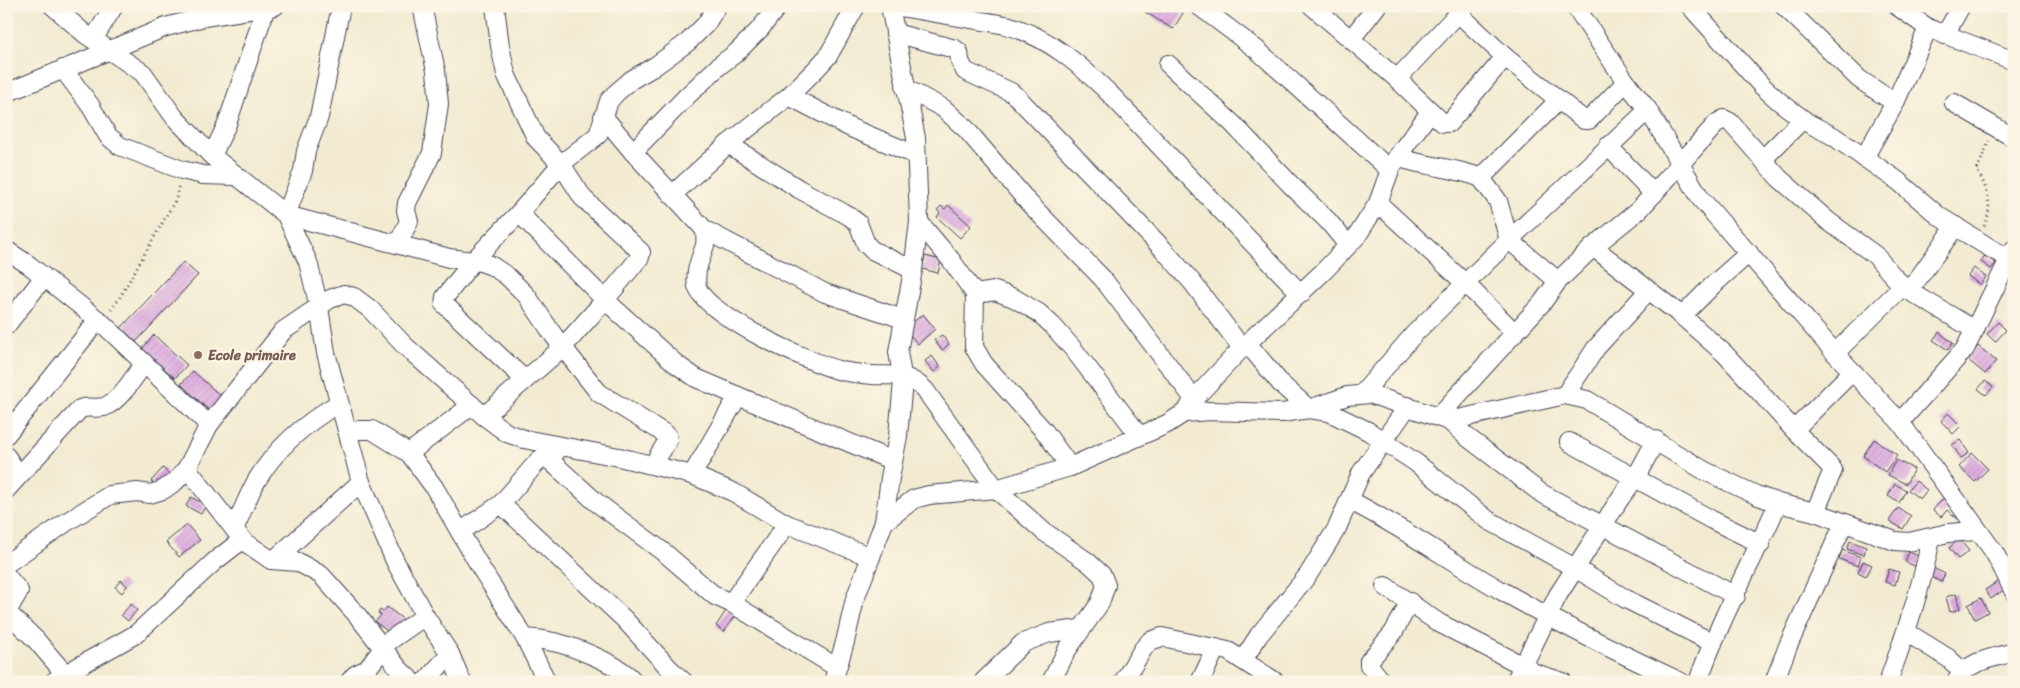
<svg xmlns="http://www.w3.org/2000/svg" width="2020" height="688" viewBox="0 0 2020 688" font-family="Sriracha,sans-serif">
  <defs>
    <pattern id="building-hatch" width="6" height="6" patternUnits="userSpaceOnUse" patternTransform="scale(1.25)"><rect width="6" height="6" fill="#dca7e0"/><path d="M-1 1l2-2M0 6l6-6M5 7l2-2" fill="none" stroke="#bc8fc1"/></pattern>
  </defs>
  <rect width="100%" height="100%" fill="#fcf5e5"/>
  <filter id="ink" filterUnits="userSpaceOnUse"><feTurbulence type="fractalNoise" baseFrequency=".02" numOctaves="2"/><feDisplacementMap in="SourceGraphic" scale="10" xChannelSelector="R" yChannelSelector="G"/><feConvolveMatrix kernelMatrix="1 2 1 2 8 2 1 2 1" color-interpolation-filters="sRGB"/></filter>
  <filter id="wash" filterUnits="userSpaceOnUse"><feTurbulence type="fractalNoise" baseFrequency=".0096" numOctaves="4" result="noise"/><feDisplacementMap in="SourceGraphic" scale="20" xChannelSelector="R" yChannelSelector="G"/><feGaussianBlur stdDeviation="1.12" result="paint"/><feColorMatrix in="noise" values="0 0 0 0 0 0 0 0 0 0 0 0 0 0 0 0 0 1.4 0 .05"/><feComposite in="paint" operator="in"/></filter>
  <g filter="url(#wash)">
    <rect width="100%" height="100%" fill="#f2ebd2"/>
    <g id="blocks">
      <g fill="url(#building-hatch)">
        <polygon points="1149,6 1171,6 1183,13 1173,29 1145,12"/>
        <polygon points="948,205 971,226 960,238 937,217 940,213 937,210 941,206 945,209"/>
        <polygon points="925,256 941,260 938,273 922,269"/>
        <polygon points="1985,256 1996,263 1991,269 1980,261"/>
        <polygon points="183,262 198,275 136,342 121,328"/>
        <polygon points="1974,268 1986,277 1980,285 1968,276"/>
        <polygon points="923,314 935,329 918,344 905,329"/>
        <polygon points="1998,322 2006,330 1995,342 1987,334"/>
        <polygon points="1939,332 1953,343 1948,350 1933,340"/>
        <polygon points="154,335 187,365 175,378 142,349"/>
        <polygon points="942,335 949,344 942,350 934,340"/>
        <polygon points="1978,346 1996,361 1985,374 1967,359"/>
        <polygon points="932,356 940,367 934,372 925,361"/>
        <polygon points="193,371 226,401 214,415 181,384"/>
        <polygon points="1985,381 1993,387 1986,395 1978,389"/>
        <polygon points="1948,413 1961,426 1953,434 1941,421"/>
        <polygon points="1874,439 1897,455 1885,472 1863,456"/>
        <polygon points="1960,440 1969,453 1961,458 1952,445"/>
        <polygon points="1972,453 1988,469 1975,482 1959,467"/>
        <polygon points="1896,460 1914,469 1906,484 1888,475"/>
        <polygon points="163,468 169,474 158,487 151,481"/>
        <polygon points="1916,481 1927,490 1920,499 1908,490"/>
        <polygon points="1895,484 1906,490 1899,503 1888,496"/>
        <polygon points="1948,493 1964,524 1947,510 1941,517 1933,510"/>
        <polygon points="191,497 206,505 201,514 186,506"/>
        <polygon points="1898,508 1911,516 1903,529 1889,521"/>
        <polygon points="187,525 200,540 179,557 166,542"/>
        <polygon points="1959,539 1969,551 1958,559 1949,548"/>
        <polygon points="1850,541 1866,547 1864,555 1847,549"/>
        <polygon points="1842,550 1861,557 1858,566 1839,559"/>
        <polygon points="1909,552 1921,557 1917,567 1905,562"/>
        <polygon points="1863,561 1872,565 1866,576 1858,572"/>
        <polygon points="1931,567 1945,574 1941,582 1927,575"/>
        <polygon points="1889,569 1899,572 1895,585 1885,582"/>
        <polygon points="121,580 127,586 122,593 115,587"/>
        <polygon points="1999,581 2005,589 1991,599 1985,590"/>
        <polygon points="1956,594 1960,609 1950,612 1946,597"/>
        <polygon points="1981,598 1988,612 1975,619 1968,605"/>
        <polygon points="131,604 137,610 128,621 121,615"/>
        <polygon points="387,607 404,620 393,635 375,622 381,615 378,613 380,610 383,612"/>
        <polygon points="727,609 736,615 724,632 716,626"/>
      </g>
    </g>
  </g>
  <g filter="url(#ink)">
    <use href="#blocks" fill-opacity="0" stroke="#414052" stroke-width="1"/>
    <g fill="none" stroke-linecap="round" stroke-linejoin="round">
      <g stroke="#414052" stroke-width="20">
        <g id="street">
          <polyline points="53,6 85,34 143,73 175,118 212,156 286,215 449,258 481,262 492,266 507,276 527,296 554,336 599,393 667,435 668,440 653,465"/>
          <polyline points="341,6 319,117 306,151 303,171 286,215 308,262 319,307 326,353 361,482 395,561 425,616 450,654 462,682"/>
          <path d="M894,6L1006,25C1049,37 1080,65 1111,95L1301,294"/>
          <polyline points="1199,6 1256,49 1390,170"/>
          <polyline points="1312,6 1397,79 1443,123 1449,123 1505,57"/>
          <polyline points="1575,6 1626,82 1648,110 1701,199 1835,353 1900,422 1994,552 2003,569 2014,592"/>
          <polyline points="1690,6 1762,86 1780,102 1808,123 1833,136 1898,181 1940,217 1995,251 2008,257"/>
          <polyline points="1784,6 1859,79 1895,103"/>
          <polyline points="1897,6 1928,28 2014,61"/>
          <polyline points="1458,13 1505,57 1584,120 1589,120 1626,82"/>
          <polyline points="895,33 955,49 959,52 960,61 965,71 1011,92 1018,98 1163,249 1192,282 1242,348"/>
          <polyline points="1945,35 1961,6"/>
          <polyline points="94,38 114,6"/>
          <polyline points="1351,39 1377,6"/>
          <polyline points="1168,64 1233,124 1291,185 1328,221 1348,245"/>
          <polyline points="63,69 90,105 108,136 120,146 182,170 203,175 235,176"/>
          <polyline points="1397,79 1465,6"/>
          <polyline points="905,88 943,108 966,129 1028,202 1103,279 1194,399"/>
          <polyline points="6,93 166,27 204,17 275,6"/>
          <polyline points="789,96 851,128 916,155"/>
          <polyline points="1954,103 2014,138"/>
          <polyline points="603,116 633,152 705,230 825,293 903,319"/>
          <polyline points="728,144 799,189 849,216 858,223 866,244 872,250 913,270"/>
          <polyline points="1608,146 1654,194"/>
          <polyline points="633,152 687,96 720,65 736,53 760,29 778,6"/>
          <polyline points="212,156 227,124 266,7"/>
          <path d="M1397,157C1425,167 1454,167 1481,178L1558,101"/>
          <polyline points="1864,158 1895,103 1928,28"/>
          <polyline points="1763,159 1803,119"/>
          <polyline points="1481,178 1498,201 1509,240 1558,281"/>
          <polyline points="672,195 728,144 789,96 816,69 828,56 856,6"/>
          <polyline points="1378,203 1466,284 1514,332"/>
          <polyline points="519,213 605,300 676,364 696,378 738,396"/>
          <polyline points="919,222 951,260 975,294 974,347 984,364 1045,432 1070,467"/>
          <path d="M705,230C705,235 706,241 705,245C701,258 694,272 697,286C704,315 809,362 838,370C849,373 861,374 872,375C882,376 893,374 903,377C911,379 919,384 925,390L996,489L1043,531L1088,562L1102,575L1106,585L1100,603L1067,650L1051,682"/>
          <polyline points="398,244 409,221 406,211 407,203 432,153 439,104 436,71 422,6"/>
          <polyline points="1593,247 1682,316 1725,354 1794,430 1831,467 1833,470 1815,512"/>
          <polyline points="6,250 29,265 102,323 209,425"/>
          <polyline points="1909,291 1956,226"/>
          <polyline points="975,294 995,291 1014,298 1039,313 1053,326 1074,350 1139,435"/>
          <polyline points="1682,316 1714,284 1749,253"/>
          <polyline points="6,326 44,277"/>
          <polyline points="1247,343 1281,384 1309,409 1329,412 1368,431 1415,462 1488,520 1575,568 1626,599 1713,643"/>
          <polyline points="1835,353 1903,286"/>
          <polyline points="524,379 444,304 445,297 473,261 519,213 561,164 598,135 609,101 616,93 631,80 655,66 688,42 706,24 717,6"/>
          <polyline points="1362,394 1415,333 1509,240 1648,110"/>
          <polyline points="1565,395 1596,348 1648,291"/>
          <polyline points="1188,409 1194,399 1242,348 1324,271 1357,236 1378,203 1390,170 1397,157 1430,112"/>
          <polyline points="484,416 563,347 605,300 640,257 641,252 583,198 561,164 536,138 506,74 500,46 495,6"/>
          <polyline points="1438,417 1542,303 1558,281 1593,247 1639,210 1717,123 1724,119 1730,122 1779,178 1828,221 1875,255 1894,277 1909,291 1975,330"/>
          <polyline points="1449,421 1467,437 1541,493 1736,596"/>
          <polyline points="1900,422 1965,349 2014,249"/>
          <polyline points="347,430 372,430 409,453 434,487 460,532 501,504 624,619 669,668 684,682"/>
          <polyline points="1794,430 1852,372"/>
          <polyline points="6,435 98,320"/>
          <polyline points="1569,442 1712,520 1761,544"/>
          <polyline points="409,453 472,405"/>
          <polyline points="6,456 19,475"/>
          <polyline points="545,456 596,502 666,554 715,596 731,603 836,667"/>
          <polyline points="187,468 241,538"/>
          <polyline points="692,475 738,396 893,461"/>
          <path d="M6,490L80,409C87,406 96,409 104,407C120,401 135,376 144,363"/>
          <path d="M1349,500C1402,527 1450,561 1502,591C1560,624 1621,654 1681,682"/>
          <polyline points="501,504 539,460 556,452"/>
          <polyline points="884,522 914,499 929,495 996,489 1070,467 1167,424 1184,413 1211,411 1282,413 1309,409 1347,396 1370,394 1449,421 1565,395 1587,400 1705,471 1756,495 1778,503 1815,512 1895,541 1909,542 1948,533 1977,531"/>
          <path d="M234,529C242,513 248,495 257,480C276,448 307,422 339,403"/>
          <polyline points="460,532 482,570 525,638 547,682"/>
          <polyline points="274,560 361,482"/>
          <polyline points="6,564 68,521 110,495 137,492 150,494 163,490 176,481 187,468 209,425 283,331 330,299 344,294 354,297 370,309 405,346 484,416 507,433 524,439 619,457 692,475 733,492 787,524 871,557"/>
          <polyline points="6,575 19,591 8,610 9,614 36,640 65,674 53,682"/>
          <polyline points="1385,586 1439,623 1510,659 1535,673 1563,682"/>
          <polyline points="731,603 787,524"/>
          <polyline points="1906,632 1948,658 1962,671"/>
          <path d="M525,638C533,639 540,639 548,641C569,644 622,665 634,682"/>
          <polyline points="1243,660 1259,635 1308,575 1337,528 1361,473 1408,406"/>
          <polyline points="65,674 136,634 215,561 242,540 271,560 298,562 321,575 357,615 399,669 413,682"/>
          <polyline points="349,682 355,675 367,669 389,641 425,616"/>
          <polyline points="425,682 450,654"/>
          <polyline points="833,682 845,642 855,599 884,522 890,478 898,436 903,381 898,352 913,270 919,222 916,138 890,6"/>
          <polyline points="983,682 1023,643 1049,633 1080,629"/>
          <polyline points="1123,682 1143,649 1150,641 1162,637 1228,651 1276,682"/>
          <polyline points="1200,682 1216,648"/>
          <polyline points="1382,682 1369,665 1369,661 1393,633 1410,602"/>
          <polyline points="1515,682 1558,595 1621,497 1636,477 1656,440"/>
          <path d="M1698,682C1719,620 1752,563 1778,503"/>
          <polyline points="1774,682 1788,646 1844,523"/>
          <path d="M1888,682C1905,635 1922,587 1931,538"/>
          <path d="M1955,682C1969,660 1990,659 2014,652"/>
        </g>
      </g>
      <g stroke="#414052" stroke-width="3" stroke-dasharray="1 4" stroke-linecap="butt">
        <path d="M1984,226C1994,206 1987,188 1977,170L1989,141"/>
        <polyline points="111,310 119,299 176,199 179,184"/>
      </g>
      <use href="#street" stroke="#fff" stroke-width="18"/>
    </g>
  </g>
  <circle fill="#8d6e63" stroke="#fcf5e5" stroke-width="2" cx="198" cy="355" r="5"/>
  <g text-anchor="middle" stroke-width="4.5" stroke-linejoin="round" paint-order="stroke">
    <g font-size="14" font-weight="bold" fill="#785e54" stroke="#fcf5e5" text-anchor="start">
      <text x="208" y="360">Ecole primaire</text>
    </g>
  </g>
  <rect width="2020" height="688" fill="none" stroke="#fcf5e5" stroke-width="25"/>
</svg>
